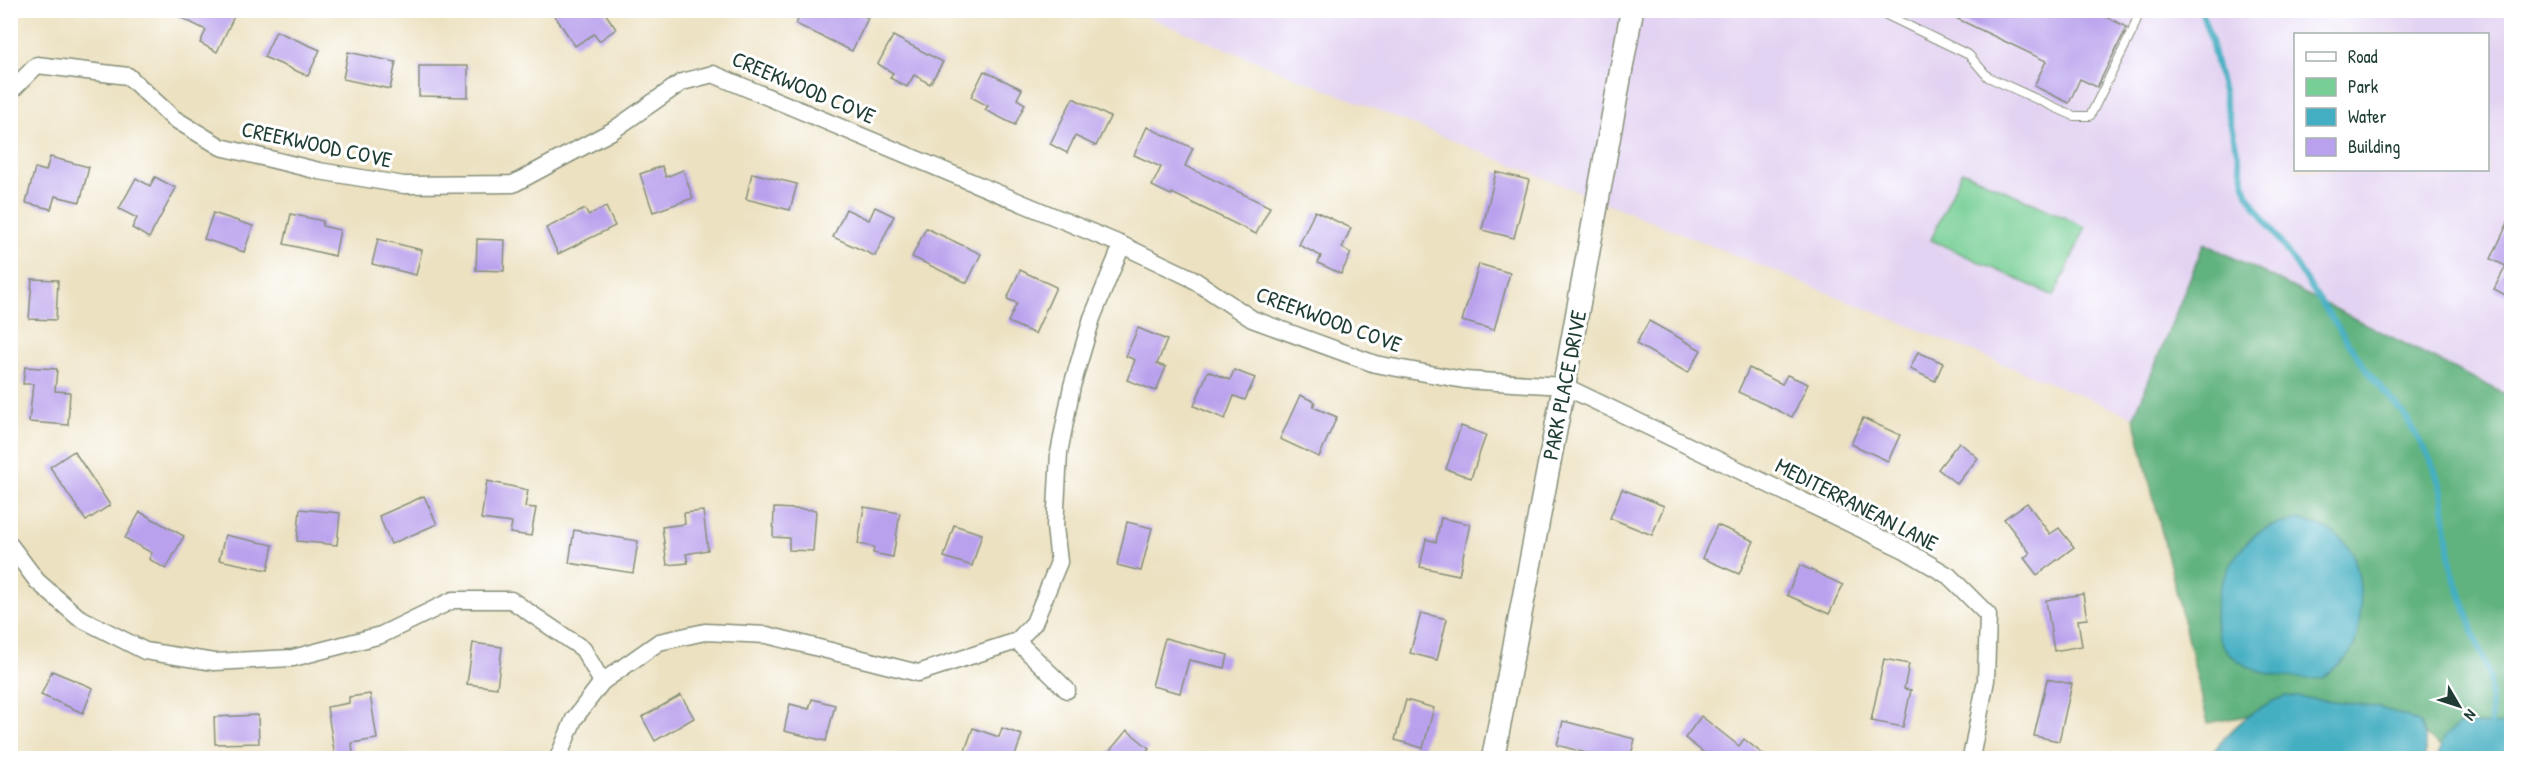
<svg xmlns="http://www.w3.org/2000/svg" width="2522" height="769" viewBox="0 0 2522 769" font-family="'Patrick Hand',sans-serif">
  <rect width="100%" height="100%" fill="#fff"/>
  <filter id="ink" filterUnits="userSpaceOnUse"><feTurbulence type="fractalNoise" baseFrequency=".0167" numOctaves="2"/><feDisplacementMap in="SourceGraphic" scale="12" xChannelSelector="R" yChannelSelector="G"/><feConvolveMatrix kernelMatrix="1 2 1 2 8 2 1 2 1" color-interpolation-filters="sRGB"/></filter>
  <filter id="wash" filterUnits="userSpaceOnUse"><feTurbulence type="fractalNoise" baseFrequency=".008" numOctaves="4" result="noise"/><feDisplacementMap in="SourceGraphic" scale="24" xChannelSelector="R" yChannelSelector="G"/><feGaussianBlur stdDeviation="1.35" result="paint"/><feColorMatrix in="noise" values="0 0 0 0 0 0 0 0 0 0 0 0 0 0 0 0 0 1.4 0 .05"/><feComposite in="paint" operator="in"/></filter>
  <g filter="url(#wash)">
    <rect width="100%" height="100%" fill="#ece1c1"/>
    <path fill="#e3d3f2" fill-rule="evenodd" d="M1133,11H2511V397L2204,243L2134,417ZM2296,34H2488V170H2296Z"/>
    <polygon fill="#77cf95" stroke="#4b8664" stroke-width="1.5" points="1962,171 2086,227 2054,296 1931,240"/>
    <polygon fill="#61b27e" stroke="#407859" stroke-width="1.5" points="2204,243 2511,397 2511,754 2447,752 2417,728 2323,702 2208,723 2134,417"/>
    <g fill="#44afc2" stroke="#32767b" stroke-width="1.5">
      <path d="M2300,520C2317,524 2337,532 2348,546C2364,567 2365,632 2350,653C2343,663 2331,670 2322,678L2316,679C2287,678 2252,676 2230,654C2195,622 2228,548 2264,529C2275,524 2288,522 2300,520Z"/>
      <path d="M2286,696C2330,701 2381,702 2420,723L2425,737V758H2209C2227,731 2255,706 2286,696Z"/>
      <polygon points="2460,724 2511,725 2511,758 2437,758 2445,736"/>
    </g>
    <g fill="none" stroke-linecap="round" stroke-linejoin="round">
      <polyline stroke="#44afc2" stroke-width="6" points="2201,10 2210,37 2247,193 2371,376 2404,414 2433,465 2442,492 2452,570 2490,679 2491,724"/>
    </g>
    <g id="blocks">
      <g fill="#b9a1ed">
        <polygon points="166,10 237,10 217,52 200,43 206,30"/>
        <polygon points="551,10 603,10 616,29 599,41 594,34 575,46"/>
        <polygon points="802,10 851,10 868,18 852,51 796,24"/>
        <polygon points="1939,10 2107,10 2104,16 2127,27 2097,87 2080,79 2069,103 2034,86 2046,61"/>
        <polygon points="276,31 320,50 308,76 264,57"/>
        <polygon points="893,36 943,62 930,84 914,75 907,87 890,78 893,73 878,64"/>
        <polygon points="348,52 396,62 390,89 343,79"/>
        <polygon points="419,66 468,66 468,97 419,96"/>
        <polygon points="984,71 1022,89 1017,99 1025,104 1015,125 985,110 988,106 971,97"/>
        <polygon points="1073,98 1110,117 1096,146 1075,136 1067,153 1050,144"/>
        <polygon points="1147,127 1193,148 1185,166 1270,207 1256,234 1172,193 1171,195 1152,186 1161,167 1134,155"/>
        <polygon points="50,157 89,167 80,202 55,196 51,209 26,203 35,168 46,171"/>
        <polygon points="662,166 666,177 683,170 693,198 653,212 640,174"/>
        <polygon points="1496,172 1529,180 1514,238 1482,230"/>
        <polygon points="752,173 797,184 790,210 746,199"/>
        <polygon points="155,177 176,188 149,238 132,228 137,218 119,209 136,178 150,186"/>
        <polygon points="606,207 615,226 558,254 546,228 585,209 588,215"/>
        <polygon points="875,207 894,216 875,256 833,237 846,209 869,220"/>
        <polygon points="1315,211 1351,228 1342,248 1351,253 1341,274 1318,263 1321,256 1299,245"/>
        <polygon points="213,213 253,226 244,252 204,239"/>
        <polygon points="291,214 323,221 322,226 340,230 335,256 284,244"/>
        <polygon points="2511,216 2511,298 2494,289 2506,266 2491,259"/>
        <polygon points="926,228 981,254 967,283 912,257"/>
        <polygon points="378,239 422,250 416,275 372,264"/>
        <polygon points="477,239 505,240 504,271 476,270"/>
        <polygon points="1479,264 1510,273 1494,330 1462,321"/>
        <polygon points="1020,270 1056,287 1035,334 1008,322 1017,303 1007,299"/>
        <polygon points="32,279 58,280 56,320 29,319"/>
        <polygon points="1649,321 1701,350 1688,373 1636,344"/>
        <polygon points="1138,328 1167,340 1157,364 1166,367 1156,391 1127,380 1135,360 1126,356"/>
        <polygon points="1918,352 1943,363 1935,381 1910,369"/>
        <polygon points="25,367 57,369 55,391 70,392 68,425 29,422 33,384 23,384"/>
        <polygon points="1749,368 1782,384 1787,375 1808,384 1792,417 1738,392"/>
        <polygon points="1234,370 1255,378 1245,400 1234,396 1225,419 1194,406 1208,371 1230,380"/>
        <polygon points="1300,395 1315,402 1313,407 1337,417 1319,457 1280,439"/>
        <polygon points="1863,418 1900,435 1888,461 1851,444"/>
        <polygon points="1461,426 1486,435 1471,478 1446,469"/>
        <polygon points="1959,442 1978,458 1957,484 1938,469"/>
        <polygon points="74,451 110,505 86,521 50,467"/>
        <polygon points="487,481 528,490 525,507 536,508 531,536 510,533 512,523 481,519"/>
        <polygon points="1622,489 1664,506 1652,535 1610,518"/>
        <polygon points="424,496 437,524 391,544 379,516"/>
        <polygon points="2027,503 2050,534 2059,528 2074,547 2037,575 2024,558 2030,553 2004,519"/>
        <polygon points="864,507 900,513 893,557 873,553 874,547 858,544"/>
        <polygon points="774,508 816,510 813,551 789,550 789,538 773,537"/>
        <polygon points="300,509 340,513 337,545 297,541"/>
        <polygon points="703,511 708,550 686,554 688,563 667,565 662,527 685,524 684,513"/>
        <polygon points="140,512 184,536 166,569 149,559 152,553 125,538"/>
        <polygon points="1441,518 1470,524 1459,575 1420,567 1426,539 1436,542"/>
        <polygon points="1127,522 1152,528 1141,571 1117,565"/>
        <polygon points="954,525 982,534 972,566 944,557"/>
        <polygon points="1717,525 1754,541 1739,574 1702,558"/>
        <polygon points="574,530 638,541 633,573 569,563"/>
        <polygon points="225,535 273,545 268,570 219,560"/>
        <polygon points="1800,565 1843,585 1829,614 1787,595"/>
        <polygon points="2083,594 2087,619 2078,620 2082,646 2054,651 2046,600"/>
        <polygon points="1421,613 1447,619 1437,660 1410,653"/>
        <polygon points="1165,638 1228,655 1225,668 1189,660 1180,693 1152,686"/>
        <polygon points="473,643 502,647 497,688 467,684"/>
        <polygon points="1884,659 1909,664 1904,689 1911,690 1903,727 1871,721"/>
        <polygon points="52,671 93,688 83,713 41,695"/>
        <polygon points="2047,679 2072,684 2059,741 2034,736"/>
        <polygon points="370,694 377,739 352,743 353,754 335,757 327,707 349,703 349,697"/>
        <polygon points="681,695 694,718 655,741 642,717"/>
        <polygon points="812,699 835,705 826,741 784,731 790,704 809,709"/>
        <polygon points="1406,700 1434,708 1423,748 1395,740"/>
        <polygon points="258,715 259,743 215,744 214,717"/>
        <polygon points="1701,716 1739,746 1744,739 1769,759 1712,759 1685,738"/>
        <polygon points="1563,721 1635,739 1630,759 1608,759 1557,745"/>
        <polygon points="973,728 999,737 1002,728 1022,735 1014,759 962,759"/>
        <polygon points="1127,730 1149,748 1140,759 1103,759"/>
      </g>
    </g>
  </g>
  <g filter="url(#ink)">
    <use href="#blocks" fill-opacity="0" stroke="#868f7a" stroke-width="1.5"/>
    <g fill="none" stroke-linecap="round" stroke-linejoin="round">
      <g stroke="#868f7a" stroke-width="10">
        <polyline id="lane" points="1876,10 1969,55 1988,77 2074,116 2090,116 2132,32 2140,10"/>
      </g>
      <g stroke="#868f7a" stroke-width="19">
        <g id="street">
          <polyline points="10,92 37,65 128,76 173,118 221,147 319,171 404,185 513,184 612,131 682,82 713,74 1122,245 1191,278 1252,319 1375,364 1464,380 1564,386 1905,550 1949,576 1988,615 1986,680 1971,758"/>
          <polyline points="10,545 37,581 78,617 145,651 214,662 293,658 381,635 453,600 511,600 583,649 602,682"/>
          <polyline points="1017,641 1067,690"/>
          <polyline points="558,758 574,719 602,682 659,642 705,632 767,635 918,673 1017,641 1034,623 1059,562 1055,527 1059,453 1072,386 1092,318 1122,245"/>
        </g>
      </g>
      <g stroke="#868f7a" stroke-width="25">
        <polyline id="secondary" points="1493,758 1564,386 1632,10"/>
      </g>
      <use href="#lane" stroke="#fff" stroke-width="8"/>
      <use href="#street" stroke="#fff" stroke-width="16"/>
      <use href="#secondary" stroke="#fff" stroke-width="22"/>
    </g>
  </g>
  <g text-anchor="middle" stroke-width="6" stroke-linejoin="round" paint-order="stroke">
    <g font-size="22" fill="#1f3d34" stroke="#fff">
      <text transform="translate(804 87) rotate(23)" y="8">CREEKWOOD COVE</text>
      <text transform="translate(317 144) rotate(12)" y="8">CREEKWOOD COVE</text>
      <text transform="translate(1329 319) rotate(20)" y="8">CREEKWOOD COVE</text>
      <text transform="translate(1564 385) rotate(-79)" y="8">PARK PLACE DRIVE</text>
      <text transform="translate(1857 504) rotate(27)" y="8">MEDITERRANEAN LANE</text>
    </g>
  </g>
  <rect width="2522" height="769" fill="none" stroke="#fff" stroke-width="36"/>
  <rect x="2294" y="33" width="195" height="138" fill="#ffffff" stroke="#a5b1ae" stroke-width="1.5"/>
  <rect x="2306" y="52" width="30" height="9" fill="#ffffff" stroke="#a5b1ae" stroke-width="1.5"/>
  <text x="2348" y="63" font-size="18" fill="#1f3d34">Road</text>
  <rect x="2306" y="78" width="30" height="18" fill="#77cf95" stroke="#a5b1ae" stroke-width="1.5"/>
  <text x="2348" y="93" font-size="18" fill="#1f3d34">Park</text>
  <rect x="2306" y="108" width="30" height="18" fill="#44afc2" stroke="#a5b1ae" stroke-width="1.5"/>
  <text x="2348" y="123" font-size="18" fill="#1f3d34">Water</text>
  <rect x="2306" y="138" width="30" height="18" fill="#b9a1ed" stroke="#a5b1ae" stroke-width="1.5"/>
  <text x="2348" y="153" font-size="18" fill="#1f3d34">Building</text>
  <g transform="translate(2459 706) rotate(129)" stroke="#ffffff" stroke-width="4.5" paint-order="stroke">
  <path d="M0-4.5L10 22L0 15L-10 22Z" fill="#1f3d34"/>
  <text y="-9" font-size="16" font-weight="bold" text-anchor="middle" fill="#1f3d34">N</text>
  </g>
</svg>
